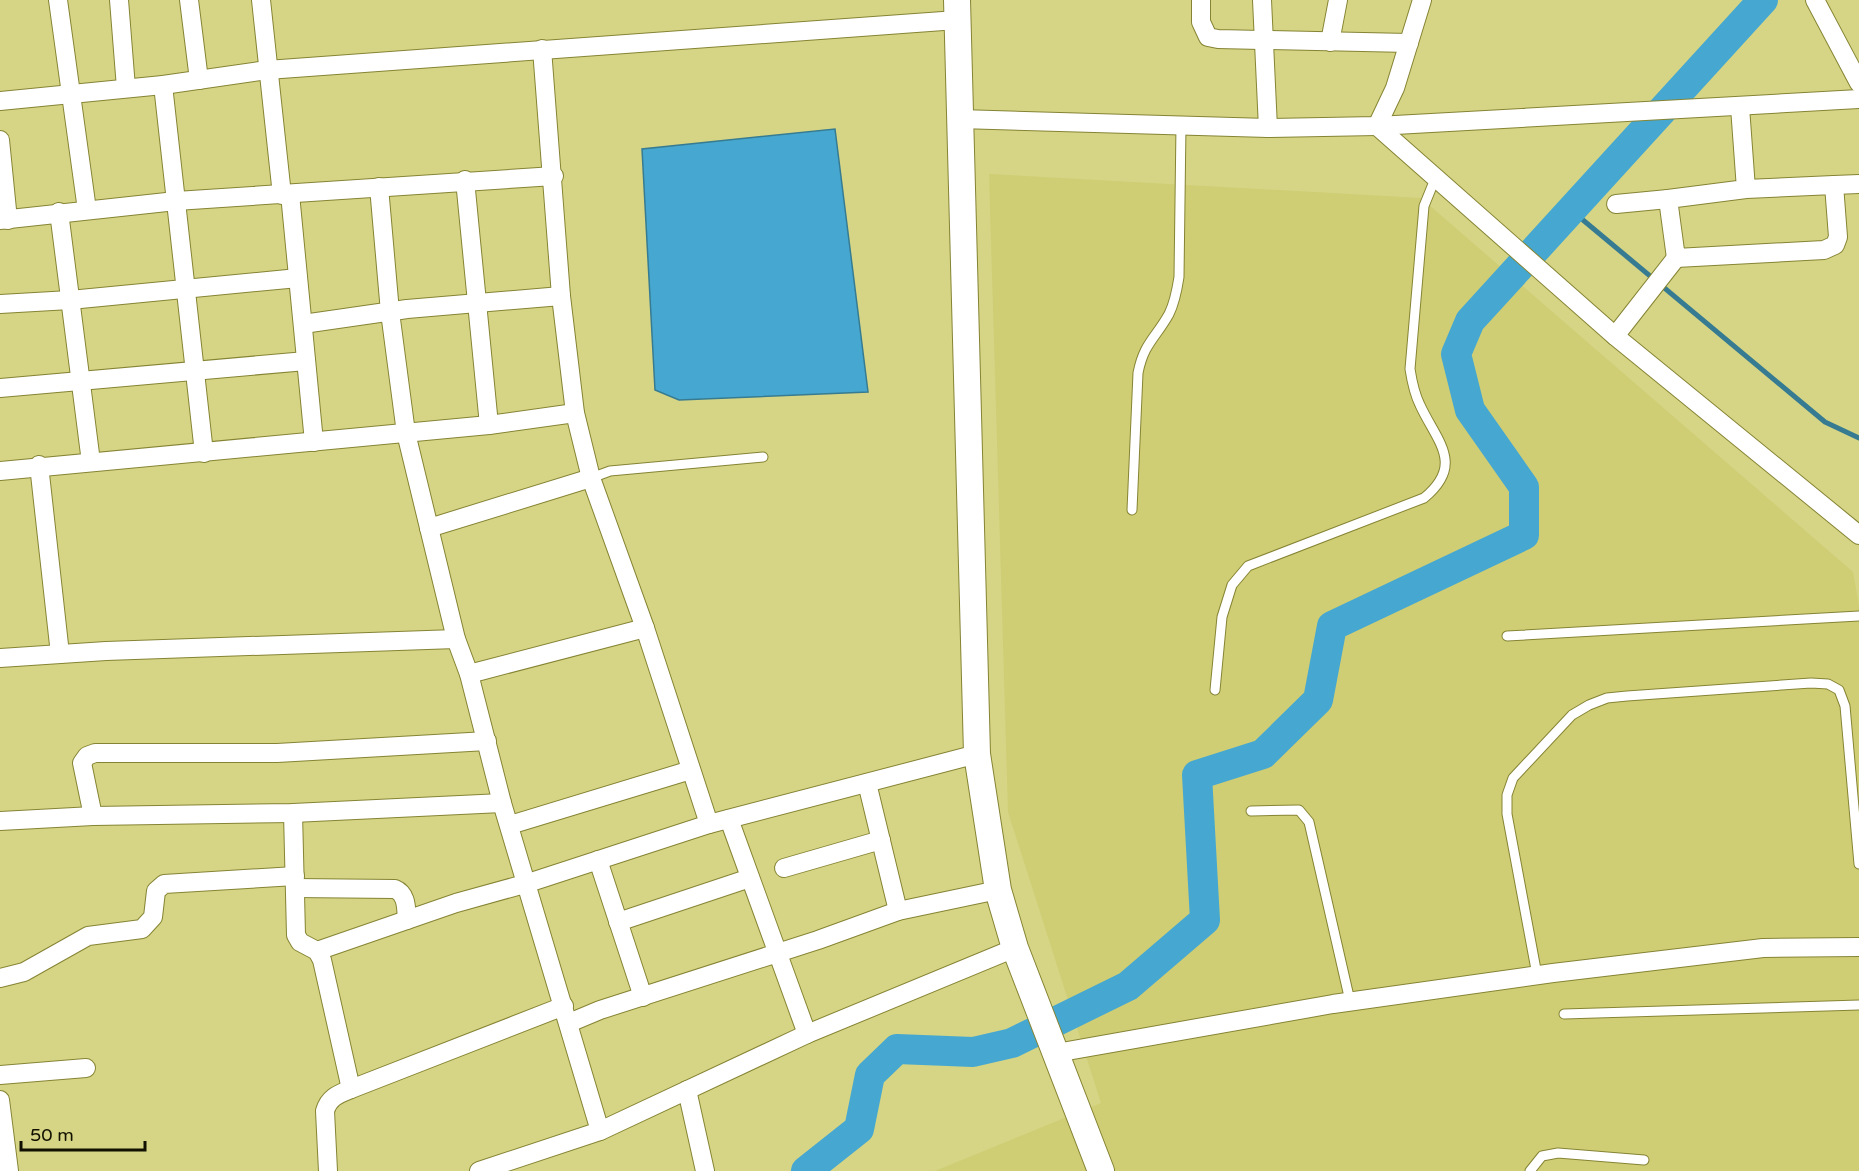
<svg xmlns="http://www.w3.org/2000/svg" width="1859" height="1171" viewBox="0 0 1859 1171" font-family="'Varela Round',sans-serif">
  <rect width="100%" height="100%" fill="#d5d585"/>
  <polygon fill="#cfce75" points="989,174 1421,198 1853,572 1859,605 1859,1171 935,1171 1101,1103 1008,812"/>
  <polygon fill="#46a8d0" stroke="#367b92" stroke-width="1.5" points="835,129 868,392 679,400 655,390 642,149"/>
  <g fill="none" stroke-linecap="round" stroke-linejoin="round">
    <polyline stroke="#367b92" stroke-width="5" points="1571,210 1825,422 1859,438"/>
    <polyline stroke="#46a8d0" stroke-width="30" points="806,1171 859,1129 870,1075 897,1049 973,1052 1012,1043 1128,986 1205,920 1197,775 1263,754 1318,700 1332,626 1524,535 1524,487 1470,410 1456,354 1470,321 1763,0"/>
    <g stroke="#868434" stroke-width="11">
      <g id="lane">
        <polyline points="591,478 610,471 763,457"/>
        <path d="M1132,510L1138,373C1144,343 1155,339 1169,314C1175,302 1177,290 1179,277L1181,125"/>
        <polyline points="1507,636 1859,616"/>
        <path d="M1215,690L1222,617L1232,585L1248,566L1424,498C1465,464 1437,442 1420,405C1414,393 1412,382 1410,369L1424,206L1435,179"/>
        <polyline points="1251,811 1299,810 1309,822 1350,1001"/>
        <polyline points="1537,975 1507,814 1507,795 1513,778 1572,715 1589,705 1607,698 1627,696 1811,683 1828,684 1839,690 1845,706 1859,864"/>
        <polyline points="1564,1014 1859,1005"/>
        <polyline points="1530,1171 1542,1156 1558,1153 1644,1160"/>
      </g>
    </g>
    <g stroke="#868434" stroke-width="20">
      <g id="street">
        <polyline points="58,0 87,210"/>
        <polyline points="119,0 126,88"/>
        <polyline points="189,0 199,80"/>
        <polyline points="261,0 282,195"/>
        <polyline points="1201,0 1201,22 1208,37 1218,39 1409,43"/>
        <polyline points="1262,0 1268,128"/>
        <polyline points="1422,0 1395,88 1377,126 1615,336 1859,535"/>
        <polyline points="1815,0 1859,83"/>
        <polyline points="1330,42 1338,0"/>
        <polyline points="542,49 561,296 575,413 591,478 645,628 709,824"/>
        <polyline points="163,85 204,453"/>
        <polyline points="0,101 163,85 267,70 957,20"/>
        <polyline points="1740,107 1746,189 1834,185 1838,237 1835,245 1824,250 1676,258 1668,199 1746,189"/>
        <polyline points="959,119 1268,128 1377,126 1859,99"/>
        <polyline points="0,140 8,220"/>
        <polyline points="465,180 489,425"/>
        <polyline points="1834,185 1859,184"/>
        <polyline points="379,187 390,312 406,433 456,639 469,674 502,803 600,1131"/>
        <polyline points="290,194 314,442"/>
        <polyline points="1616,204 1668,199"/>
        <polyline points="59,212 91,462"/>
        <polyline points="0,220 176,201 554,176"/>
        <polyline points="0,304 70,300 298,278"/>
        <polyline points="303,324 407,309 561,296"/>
        <polyline points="1615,336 1676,258"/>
        <polyline points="0,388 306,361"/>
        <polyline points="39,465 60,654"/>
        <polyline points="0,471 489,425 575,413"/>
        <polyline points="429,528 591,478"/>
        <polyline points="0,658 106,651 456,639"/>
        <polyline points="469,674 645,628"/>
        <polyline points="867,783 898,911"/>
        <polyline points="293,813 296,935 300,942 317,951 322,960 351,1089 564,1006"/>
        <polyline points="93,816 82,763 87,756 95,753 277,753 487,741"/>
        <polyline points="729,819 807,1034"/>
        <polyline points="0,821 93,816 293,813 502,803"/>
        <polyline points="510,825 691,770"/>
        <polyline points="598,860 643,997"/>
        <polyline points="784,868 881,840"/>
        <path d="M295,888L395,889C407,894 406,908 407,920"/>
        <polyline points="618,922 750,878"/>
        <polyline points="317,951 456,903 528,883 709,824 977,754"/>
        <polyline points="0,978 24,972 88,936 142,929 153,917 156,891 164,884 295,876"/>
        <polyline points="569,1023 600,1010 818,940 898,911 998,890"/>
        <polyline points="1056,1053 1333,1004 1553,973 1763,948 1859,947"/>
        <polyline points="0,1075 86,1068"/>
        <polyline points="687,1090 705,1171"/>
        <polyline points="0,1100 9,1171"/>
        <path d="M328,1171L325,1111C329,1097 339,1094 351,1089"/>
        <polyline points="479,1171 600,1131 807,1034 1015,948"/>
      </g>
    </g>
    <g stroke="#868434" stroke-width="28">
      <polyline id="secondary" points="957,0 977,754 998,890 1015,948 1101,1171"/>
    </g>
    <use href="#lane" stroke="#fff" stroke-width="9"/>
    <use href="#street" stroke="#fff" stroke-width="18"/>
    <use href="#secondary" stroke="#fff" stroke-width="26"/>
  </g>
  <path d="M21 1141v9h124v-9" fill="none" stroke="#121100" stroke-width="3"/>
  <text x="30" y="1141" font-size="18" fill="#121100" stroke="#d5d585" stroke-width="4.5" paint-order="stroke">50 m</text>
</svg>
